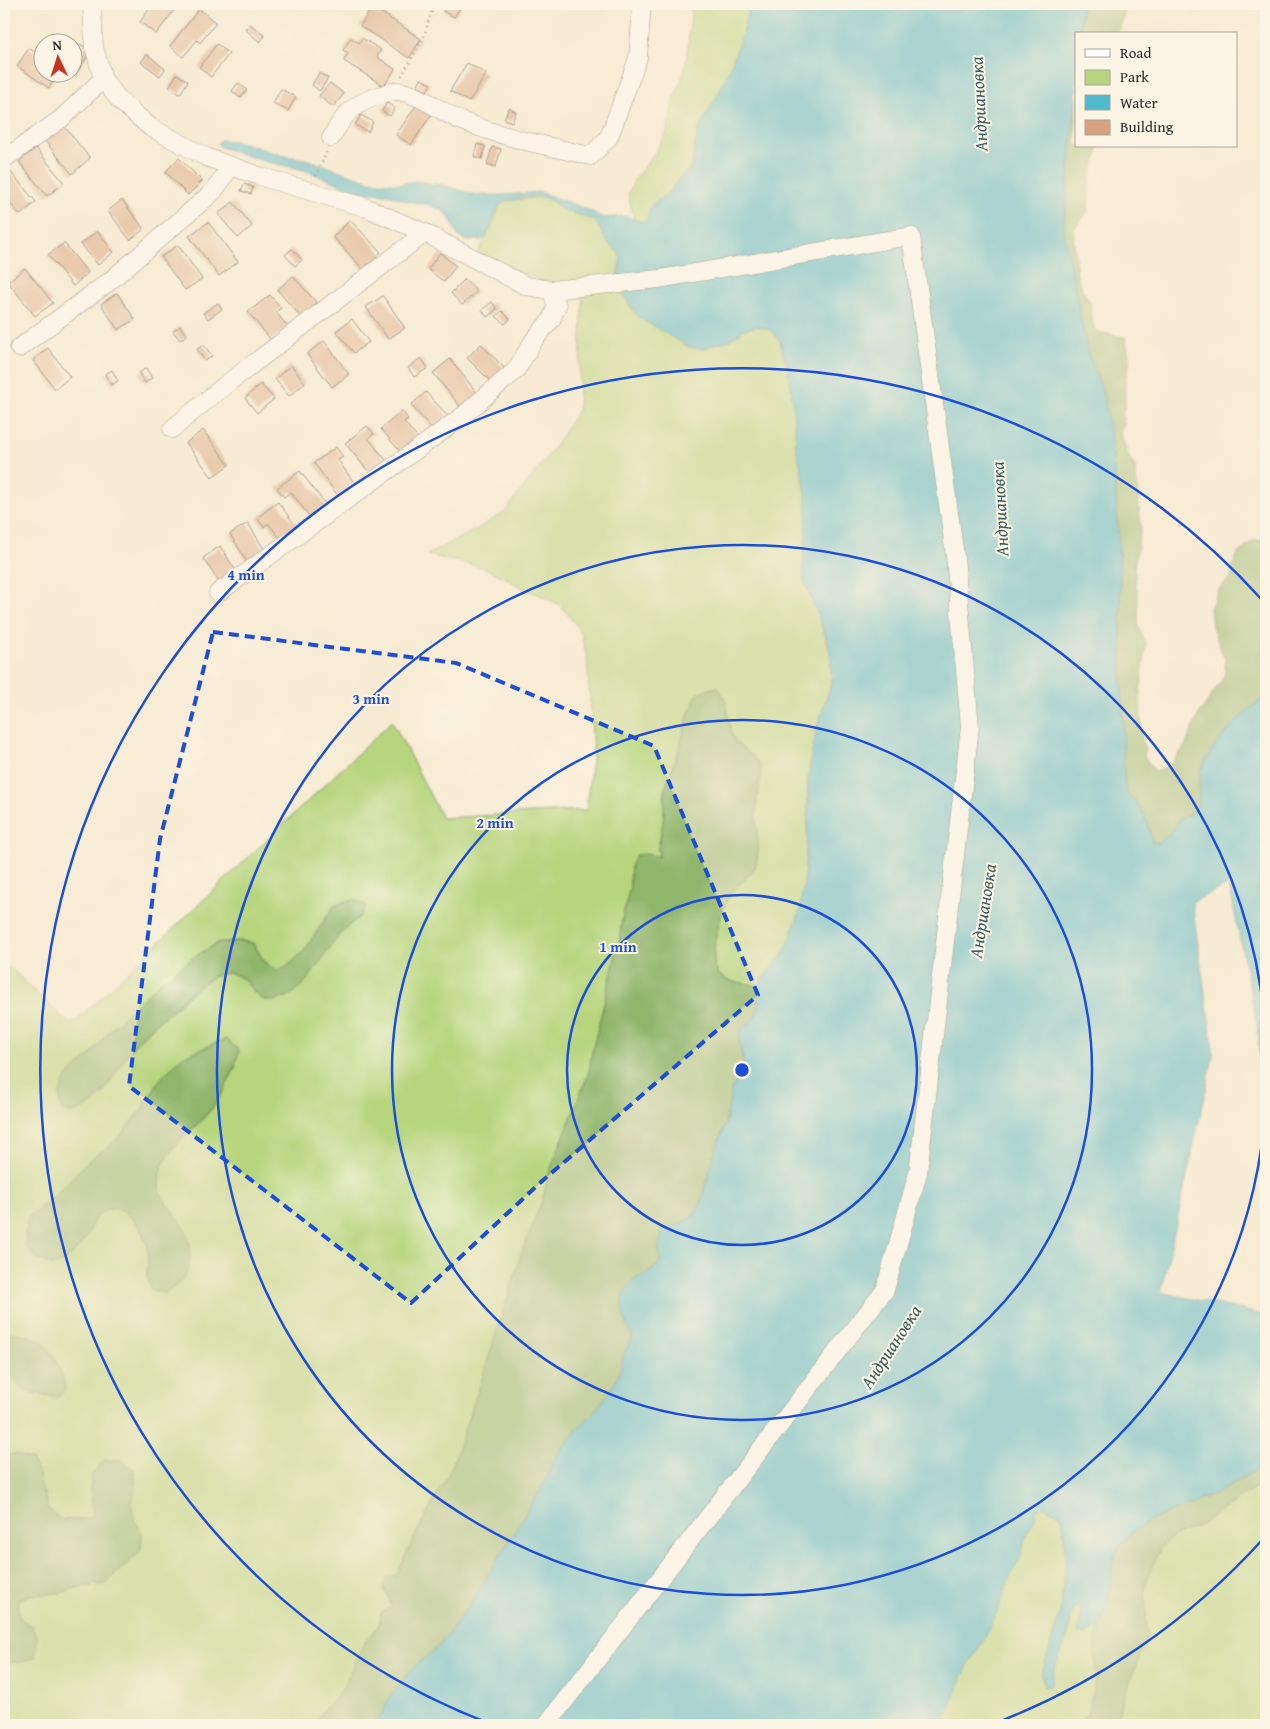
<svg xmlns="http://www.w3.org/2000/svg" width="1270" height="1729" viewBox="0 0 1270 1729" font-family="'Gentium Book Plus',serif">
  <rect width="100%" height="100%" fill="#fcf5e5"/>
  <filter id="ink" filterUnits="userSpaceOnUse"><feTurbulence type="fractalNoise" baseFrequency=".02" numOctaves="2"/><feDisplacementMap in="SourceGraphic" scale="10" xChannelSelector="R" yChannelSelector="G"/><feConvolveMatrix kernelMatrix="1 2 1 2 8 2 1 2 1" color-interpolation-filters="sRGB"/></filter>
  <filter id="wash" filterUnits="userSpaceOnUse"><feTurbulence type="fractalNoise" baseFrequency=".0096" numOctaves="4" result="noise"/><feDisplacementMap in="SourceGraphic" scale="20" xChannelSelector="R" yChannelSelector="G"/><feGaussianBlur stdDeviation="1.12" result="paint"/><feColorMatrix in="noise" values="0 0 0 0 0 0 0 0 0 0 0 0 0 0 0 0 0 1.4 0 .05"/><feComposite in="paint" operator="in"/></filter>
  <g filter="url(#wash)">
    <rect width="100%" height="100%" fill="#f7ebd3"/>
    <g fill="#b6d57d" stroke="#708054" fill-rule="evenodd">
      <polygon points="692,4 750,4 742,34 727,77 714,102 698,130 692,163 689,171 680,177 669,192 651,206 648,217 645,222 634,220 628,194 635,179 655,153 667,131 674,98 681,82 686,64"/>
      <path d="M541,197C550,198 554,203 561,208C568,213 586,216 595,220L607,242L619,253L621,259L616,278L622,293L638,317L689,347L704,349L714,344L730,340L743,330L757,326L771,330L780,341L789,373L793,401L796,445L805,486L807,515L803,566L809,594L815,607L830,651L832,681L818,723L810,766L808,781L807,838L804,882L800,910L788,946L779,959L757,986C744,981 727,985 718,973C707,957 721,907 731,892C739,882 752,877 756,864C761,847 756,831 756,814C756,808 757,801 758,795C759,787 762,773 759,765C754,753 738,749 733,738C726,720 730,704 718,687L708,689L697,694L689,713L680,746L665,788L664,817L658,848L659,858L647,854L629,875L630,887L622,919L619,943L592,1052L589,1072L582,1092L550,1171L542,1201L521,1255L481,1382L451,1469L408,1550L397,1575L383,1587L389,1597L391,1607L381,1613C380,1631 371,1632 363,1645C354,1660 350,1676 341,1691C331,1705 322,1707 316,1725H4V1663L22,1662L33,1627L19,1617L17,1600L31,1595L61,1593L75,1588L105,1584L141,1551L142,1534L134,1519L131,1503L136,1488H90L93,1517L77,1520H60L47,1508L44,1492L16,1454L4,1455V1365L11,1376L27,1392L49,1396L63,1377C59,1370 57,1362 53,1355C42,1336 23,1335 4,1332V967H8L15,972L68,1023L76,1021L392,721L442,818L586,810L593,751L587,657L581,633L575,623L560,605L538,594L526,590L504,577L482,567L427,555L475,530L505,512L556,445L578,409L583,298L477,255L494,222L499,206L505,201ZM328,914L361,916C355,921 348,925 343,931C321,954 313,980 285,998L253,992C229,951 198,987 176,1007C158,1022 141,1036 127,1055C116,1069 109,1088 97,1100C90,1107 79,1111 70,1114L81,1064L89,1057L111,1029L167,977L207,949L218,943L230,941H241L253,943L265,963L276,970C301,963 316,936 328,914ZM226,1039L236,1066C229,1080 222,1094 213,1107C194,1133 153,1153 160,1191C163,1206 179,1221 187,1234L147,1276L148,1247L143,1234L135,1221L123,1210L108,1209L95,1217L78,1248L67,1260L53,1266L41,1206L53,1198L95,1155L109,1147L121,1135L143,1108L152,1093L182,1057Z"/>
      <polygon points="1266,1482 1266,1725 1111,1725 1116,1718 1147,1636 1145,1598 1146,1581 1161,1546 1178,1534 1200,1525 1246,1494"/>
      <polygon points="1043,1506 1060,1515 1063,1521 1066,1561 1060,1613 1042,1673 1044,1687 1051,1686 1056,1661 1068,1636 1073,1611 1079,1605 1081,1612 1079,1619 1085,1635 1100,1625 1095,1655 1097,1677 1088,1712 1080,1725 943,1725 963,1675 990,1628 1009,1579 1019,1561 1027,1533 1031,1527 1035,1517 1036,1509"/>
    </g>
    <g fill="#90b66c" stroke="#5e704c">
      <polygon points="1082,4 1127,4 1118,34 1080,34"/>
      <path d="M1076,100V146H1100L1090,178L1088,211L1074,229V245L1077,276L1083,291L1090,302L1091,317L1095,331L1125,337L1130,360L1125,381V406L1122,413L1124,425L1120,432L1129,457L1135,467L1141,527L1134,568L1138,597V626L1146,644L1140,693L1142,740L1145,750L1144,756L1154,770L1158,771L1170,765L1185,746L1199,714L1222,680L1225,673V659L1212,627L1210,608L1219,589L1231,577L1233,565L1238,553L1252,542L1266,538V697C1245,710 1215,742 1204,764C1195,780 1204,799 1193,812C1190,815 1183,817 1179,819L1176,826L1158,843L1152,842L1148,824L1136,802L1126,793L1124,778L1121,619L1118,529L1112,445L1104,396L1087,350L1063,229Z"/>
      <path d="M718,687C730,704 726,719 733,737C738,749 754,753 759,765C762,773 759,786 758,795C757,801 756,808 756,814C756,831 760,847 756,863C752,876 739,882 732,892C721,907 707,957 718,973C726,985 744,981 757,986C758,996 761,1010 753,1019C749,1023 744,1026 740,1030V1046L743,1062L742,1070L732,1088L725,1125L718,1142L701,1202L694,1216L680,1224L659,1247L660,1263C657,1266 653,1270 648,1273C644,1276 638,1276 635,1280C616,1298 622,1317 633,1337L624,1354L620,1371L614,1385L595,1411L581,1425L562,1448L553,1462L547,1479L478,1592L448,1635L437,1648L413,1668L389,1698L382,1714L372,1725H316C322,1707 331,1705 341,1691C350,1676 354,1660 363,1645C371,1632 380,1631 381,1613L391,1607L389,1597L383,1587L387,1577L397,1575L408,1550L451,1469L481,1382L521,1255L542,1201L550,1171L589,1072L592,1052L619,943L622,919L630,887L631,864L636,855L647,854L659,857L658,848L664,817L665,788L680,746L689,713L697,694L708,689Z"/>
      <path d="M355,900L366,906C359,921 353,920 343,931C323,952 305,999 272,1001C256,1001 255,990 246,981C226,962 203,982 187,996C172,1009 156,1023 141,1037C119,1058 98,1123 61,1111L60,1092L65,1080L72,1071L89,1057L111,1029L158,984L197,955L218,943L241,941L253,943L265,963L276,970L287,967L304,951L334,906L344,902Z"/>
      <path d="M226,1039L239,1050C235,1070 225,1092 212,1108C195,1129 167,1146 160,1173C153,1199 179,1213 187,1234C190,1241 190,1250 190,1257C189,1276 182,1282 166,1293L151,1290L147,1276L148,1247L143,1234L135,1221L123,1210L108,1209L95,1217L89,1233L78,1248L67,1260L53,1266L37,1259L26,1248L25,1233L28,1217L53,1198L84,1165L95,1155L109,1147L121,1135L143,1108L160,1079L182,1057Z"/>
      <path d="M4,1332C14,1333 26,1334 35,1338C52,1345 61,1372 66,1388L58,1397L27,1392L18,1386L4,1365Z"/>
      <path d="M16,1454L32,1460L39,1475L47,1508L61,1520H77L93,1517L90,1488L92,1474L104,1460H122L134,1470L136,1488L131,1503L134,1519L142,1534L141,1551L105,1584L75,1588L61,1593L31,1595L18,1600L19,1617C38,1631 40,1634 35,1658L22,1662L4,1663V1455Z"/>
      <polygon points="1266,1464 1266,1482 1246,1494 1200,1525 1178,1534 1161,1546 1146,1581 1145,1598 1147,1636 1116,1718 1111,1725 1080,1725 1088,1712 1097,1677 1095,1655 1097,1635 1108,1602 1113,1560 1118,1549 1132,1532 1152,1520 1213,1495"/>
    </g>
    <path fill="#50b9cc" stroke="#3e727c" d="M750,4H1082L1080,34H1076V100L1063,229L1087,350L1104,396L1112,445L1118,529L1121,619L1124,778L1126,793L1136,802L1142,811L1148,824L1152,842L1158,843L1176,826L1179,819C1183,817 1190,815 1193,812C1204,800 1195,780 1204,764C1215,742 1245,709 1266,697V1174L1258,1031L1229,884L1192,902L1214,1054L1161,1292L1266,1315V1464L1213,1495L1201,1499L1192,1505L1161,1515L1132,1532L1118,1549L1113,1560L1108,1602L1100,1625L1085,1635L1078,1633L1081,1612L1079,1605L1073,1611L1065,1644L1054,1669L1051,1686L1044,1687L1042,1673L1060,1613L1066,1561L1063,1521L1060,1515L1043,1506L1036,1509L1035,1517L1031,1527L1027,1533L1019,1561L1009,1579L997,1612L986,1635L963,1675L943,1725H372L382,1714L389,1698L413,1668L437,1648L448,1635L478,1592L547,1479L553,1462L562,1448L581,1425L595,1411L614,1385L620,1371L624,1354L633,1337C622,1317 616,1298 634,1280C638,1276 644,1276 648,1273C653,1271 656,1266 660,1263L659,1247L663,1232L694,1216L701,1202L718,1142L725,1125L732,1088L742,1070L743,1062L739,1038L740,1030C744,1026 750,1022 753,1019C761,1010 758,996 757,986L779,959L788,946L800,910L804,882L808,823V781L812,752L818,723L832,681L830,651L826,636L804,581L803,566L807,515L805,486L796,445L793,401L789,373L780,341L771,330L757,326L743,330L730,340L714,344L704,349L689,347L638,317L617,284L621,259L619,253L607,242L595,220L561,209L557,204L546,198L541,197L523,198L505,201L499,206L486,237L481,240L468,241L458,236L448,215L443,211L427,204L407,201L391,195L358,191L304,170L267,162L232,151L220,147L217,143L221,140L237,141L285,156L306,159L370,181L399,184L415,181L443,185L476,195H505L540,192L589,210L603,218L624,216L639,221L645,222L648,217L651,206L669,192L680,177L689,171L692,163L698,130L714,102L727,77L742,34Z"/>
    <g id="blocks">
      <g fill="#d7a27d">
        <polygon points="153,4 179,4 156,34 140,22"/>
        <polygon points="447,4 463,4 454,17 443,11"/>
        <polygon points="373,7 421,39 409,58 360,26"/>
        <polygon points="199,9 216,23 200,43 197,40 183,57 170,46"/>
        <polygon points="250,24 265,36 260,42 245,29"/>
        <polygon points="351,38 359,43 362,38 381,50 377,57 395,69 384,86 344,61 348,53 343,50"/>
        <polygon points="80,44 91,51 75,75 72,73 72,56"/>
        <polygon points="217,44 229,54 211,77 199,67"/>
        <polygon points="29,48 42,57 42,72 58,73 49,88 17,66"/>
        <polygon points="147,54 165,69 160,76 141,62"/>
        <polygon points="467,63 486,74 469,102 450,91"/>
        <polygon points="319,73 328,78 320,91 312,85"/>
        <polygon points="177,74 188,81 180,94 169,87"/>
        <polygon points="421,79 431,84 427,91 417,86"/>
        <polygon points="238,83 247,90 240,98 232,91"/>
        <polygon points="330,83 344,94 333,107 319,96"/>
        <polygon points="281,89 296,97 288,111 273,103"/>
        <polygon points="387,103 395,108 390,116 382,111"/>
        <polygon points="417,104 432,114 411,145 396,135"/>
        <polygon points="509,108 516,112 512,122 504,119"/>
        <polygon points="361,115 373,122 368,132 355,125"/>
        <polygon points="63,125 90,158 72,174 45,141"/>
        <polygon points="477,144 485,146 482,159 474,157"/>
        <polygon points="492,147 501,149 496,167 487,164"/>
        <polygon points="36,148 64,183 47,196 19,162"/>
        <polygon points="179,158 202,181 188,195 165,172"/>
        <polygon points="9,170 36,202 20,215 4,196 4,174"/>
        <polygon points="244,184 253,187 251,194 241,191"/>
        <polygon points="122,200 144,229 130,240 108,211"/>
        <polygon points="233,202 252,226 238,238 218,214"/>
        <polygon points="350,220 381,252 363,269 333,237"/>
        <polygon points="208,222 238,262 219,276 189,236"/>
        <polygon points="97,231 114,252 98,265 81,244"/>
        <polygon points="64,243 88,273 73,286 48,255"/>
        <polygon points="178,245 202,279 185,290 161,257"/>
        <polygon points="292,249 302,260 295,266 285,255"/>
        <polygon points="440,253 456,266 444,282 428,269"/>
        <polygon points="25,268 53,303 35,316 8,282"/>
        <polygon points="293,276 317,303 301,317 277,290"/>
        <polygon points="465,279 477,292 462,305 451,293"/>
        <polygon points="117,293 135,319 118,330 101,304"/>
        <polygon points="270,295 281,308 276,312 288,327 271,340 248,312"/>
        <polygon points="383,296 405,328 388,339 366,307"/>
        <polygon points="492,302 497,309 487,317 482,310"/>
        <polygon points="218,303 222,309 208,319 203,313"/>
        <polygon points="502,311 510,319 505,324 496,316"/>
        <polygon points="352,319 369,342 354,353 336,331"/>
        <polygon points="180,326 187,335 180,340 173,331"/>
        <polygon points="324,341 349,374 332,387 307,354"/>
        <polygon points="481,344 508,372 494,385 467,358"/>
        <polygon points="204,345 212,356 205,361 197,349"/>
        <polygon points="48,348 70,377 55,389 33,360"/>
        <polygon points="421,358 428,368 414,377 408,368"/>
        <polygon points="450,359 481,398 464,411 433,373"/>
        <polygon points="291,365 305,383 289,396 275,379"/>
        <polygon points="146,368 152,378 145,383 139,373"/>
        <polygon points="112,370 118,381 111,385 105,374"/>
        <polygon points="261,384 274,399 257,413 245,398"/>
        <polygon points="426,392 451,420 436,433 411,405"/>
        <polygon points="402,411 408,419 404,422 421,442 404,456 381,429"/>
        <polygon points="367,426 374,434 368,438 389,464 373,477 345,443"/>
        <polygon points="203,430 229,465 212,477 186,443"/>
        <polygon points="336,447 343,457 338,460 358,488 341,500 314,463"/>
        <polygon points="300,471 329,509 313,521 291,492 284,497 277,488"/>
        <polygon points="278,502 299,530 283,542 268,523 264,527 257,518"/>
        <polygon points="248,523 267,554 249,565 230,534"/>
        <polygon points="220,546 238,574 221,585 203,558"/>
      </g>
    </g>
  </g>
  <g filter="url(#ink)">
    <use href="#blocks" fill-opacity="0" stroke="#4a4844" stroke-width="1"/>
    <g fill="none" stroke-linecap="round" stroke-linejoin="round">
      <g stroke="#4a4844" stroke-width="19">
        <g id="minor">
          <polyline points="92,4 94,47 103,79 120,101 150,127 206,157 231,166 262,177 367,208 425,233 526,286 551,290 557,306 551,320 534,340 516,370 459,419 218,593"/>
          <path d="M331,138C344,114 354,103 381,95C385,94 391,91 396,91C418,92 442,113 462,121C504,138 548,146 591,156L609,137L638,58L642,4"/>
          <polyline points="4,159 61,119 103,79"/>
          <polyline points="19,348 110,281 214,191 231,166"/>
          <polyline points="172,429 224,386 425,233"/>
          <polyline points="546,1725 885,1290 918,1173 970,727 955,556 911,236 659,279 551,290"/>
        </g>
      </g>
      <g stroke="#4a4844" stroke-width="2.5" stroke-dasharray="1 4" stroke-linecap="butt">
        <polyline points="402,76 424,36 434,4"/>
        <polyline points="316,176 327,151"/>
      </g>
      <use href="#minor" stroke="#fff" stroke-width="18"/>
    </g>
  </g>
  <path d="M0 0H1270V1729H0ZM213,632L456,663L654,746L758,995L541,1182L411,1303L129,1086L160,839Z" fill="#f7ebd3" fill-opacity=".55" fill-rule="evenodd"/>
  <path fill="none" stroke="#1d4ed8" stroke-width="4" stroke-dasharray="10 6" stroke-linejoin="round" d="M213,632L456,663L654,746L758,995L541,1182L411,1303L129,1086L160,839Z"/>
  <g fill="none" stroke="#1d4ed8" stroke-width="2.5">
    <circle cx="742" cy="1070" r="175"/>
    <circle cx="742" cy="1070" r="350"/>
    <path d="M1266 1102A525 525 0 1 1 1266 1038"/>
    <path d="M1263 1539A701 701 0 0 1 993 1724M491 1724A701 701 0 1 1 1263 601"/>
  </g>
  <g text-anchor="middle" stroke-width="4" stroke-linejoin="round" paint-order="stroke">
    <g font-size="18" font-style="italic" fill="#385d63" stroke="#fcf5e5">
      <text transform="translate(979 104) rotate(-93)" y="6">Андриановка</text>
      <text transform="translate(1000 509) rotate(-93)" y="6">Андриановка</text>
      <text transform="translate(983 911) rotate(-81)" y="6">Андриановка</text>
      <text transform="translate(891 1347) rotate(-57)" y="6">Андриановка</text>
    </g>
  </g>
  <circle cx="742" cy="1070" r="8" fill="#1d4ed8" stroke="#fcf5e5" stroke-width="2.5"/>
  <g font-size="15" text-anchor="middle" font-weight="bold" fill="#1d4ed8" stroke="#fcf5e5" stroke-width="4" stroke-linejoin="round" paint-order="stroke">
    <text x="246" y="580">4 min</text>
    <text x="371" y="704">3 min</text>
    <text x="495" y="828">2 min</text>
    <text x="618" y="952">1 min</text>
  </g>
  <rect width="1270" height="1729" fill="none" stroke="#fcf5e5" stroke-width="20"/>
  <rect x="1075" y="32" width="162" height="115" fill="#fcf5e5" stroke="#a8a49b"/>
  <rect x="1085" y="49" width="25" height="8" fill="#ffffff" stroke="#a8a49b"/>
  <text x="1120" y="58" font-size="15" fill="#2b2b2b">Road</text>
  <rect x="1085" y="70" width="25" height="15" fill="#b6d57d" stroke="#a8a49b"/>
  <text x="1120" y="82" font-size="15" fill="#2b2b2b">Park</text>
  <rect x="1085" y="95" width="25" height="15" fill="#50b9cc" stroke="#a8a49b"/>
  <text x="1120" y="108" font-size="15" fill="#2b2b2b">Water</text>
  <rect x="1085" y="120" width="25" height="15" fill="#d7a27d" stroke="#a8a49b"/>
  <text x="1120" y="132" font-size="15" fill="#2b2b2b">Building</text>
  <g transform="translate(58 58) rotate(356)"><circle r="24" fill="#fcf5e5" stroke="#a8a49b"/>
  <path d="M0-4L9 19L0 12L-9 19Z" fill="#c8321e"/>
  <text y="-8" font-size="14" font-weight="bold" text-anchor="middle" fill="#2b2b2b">N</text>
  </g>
</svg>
